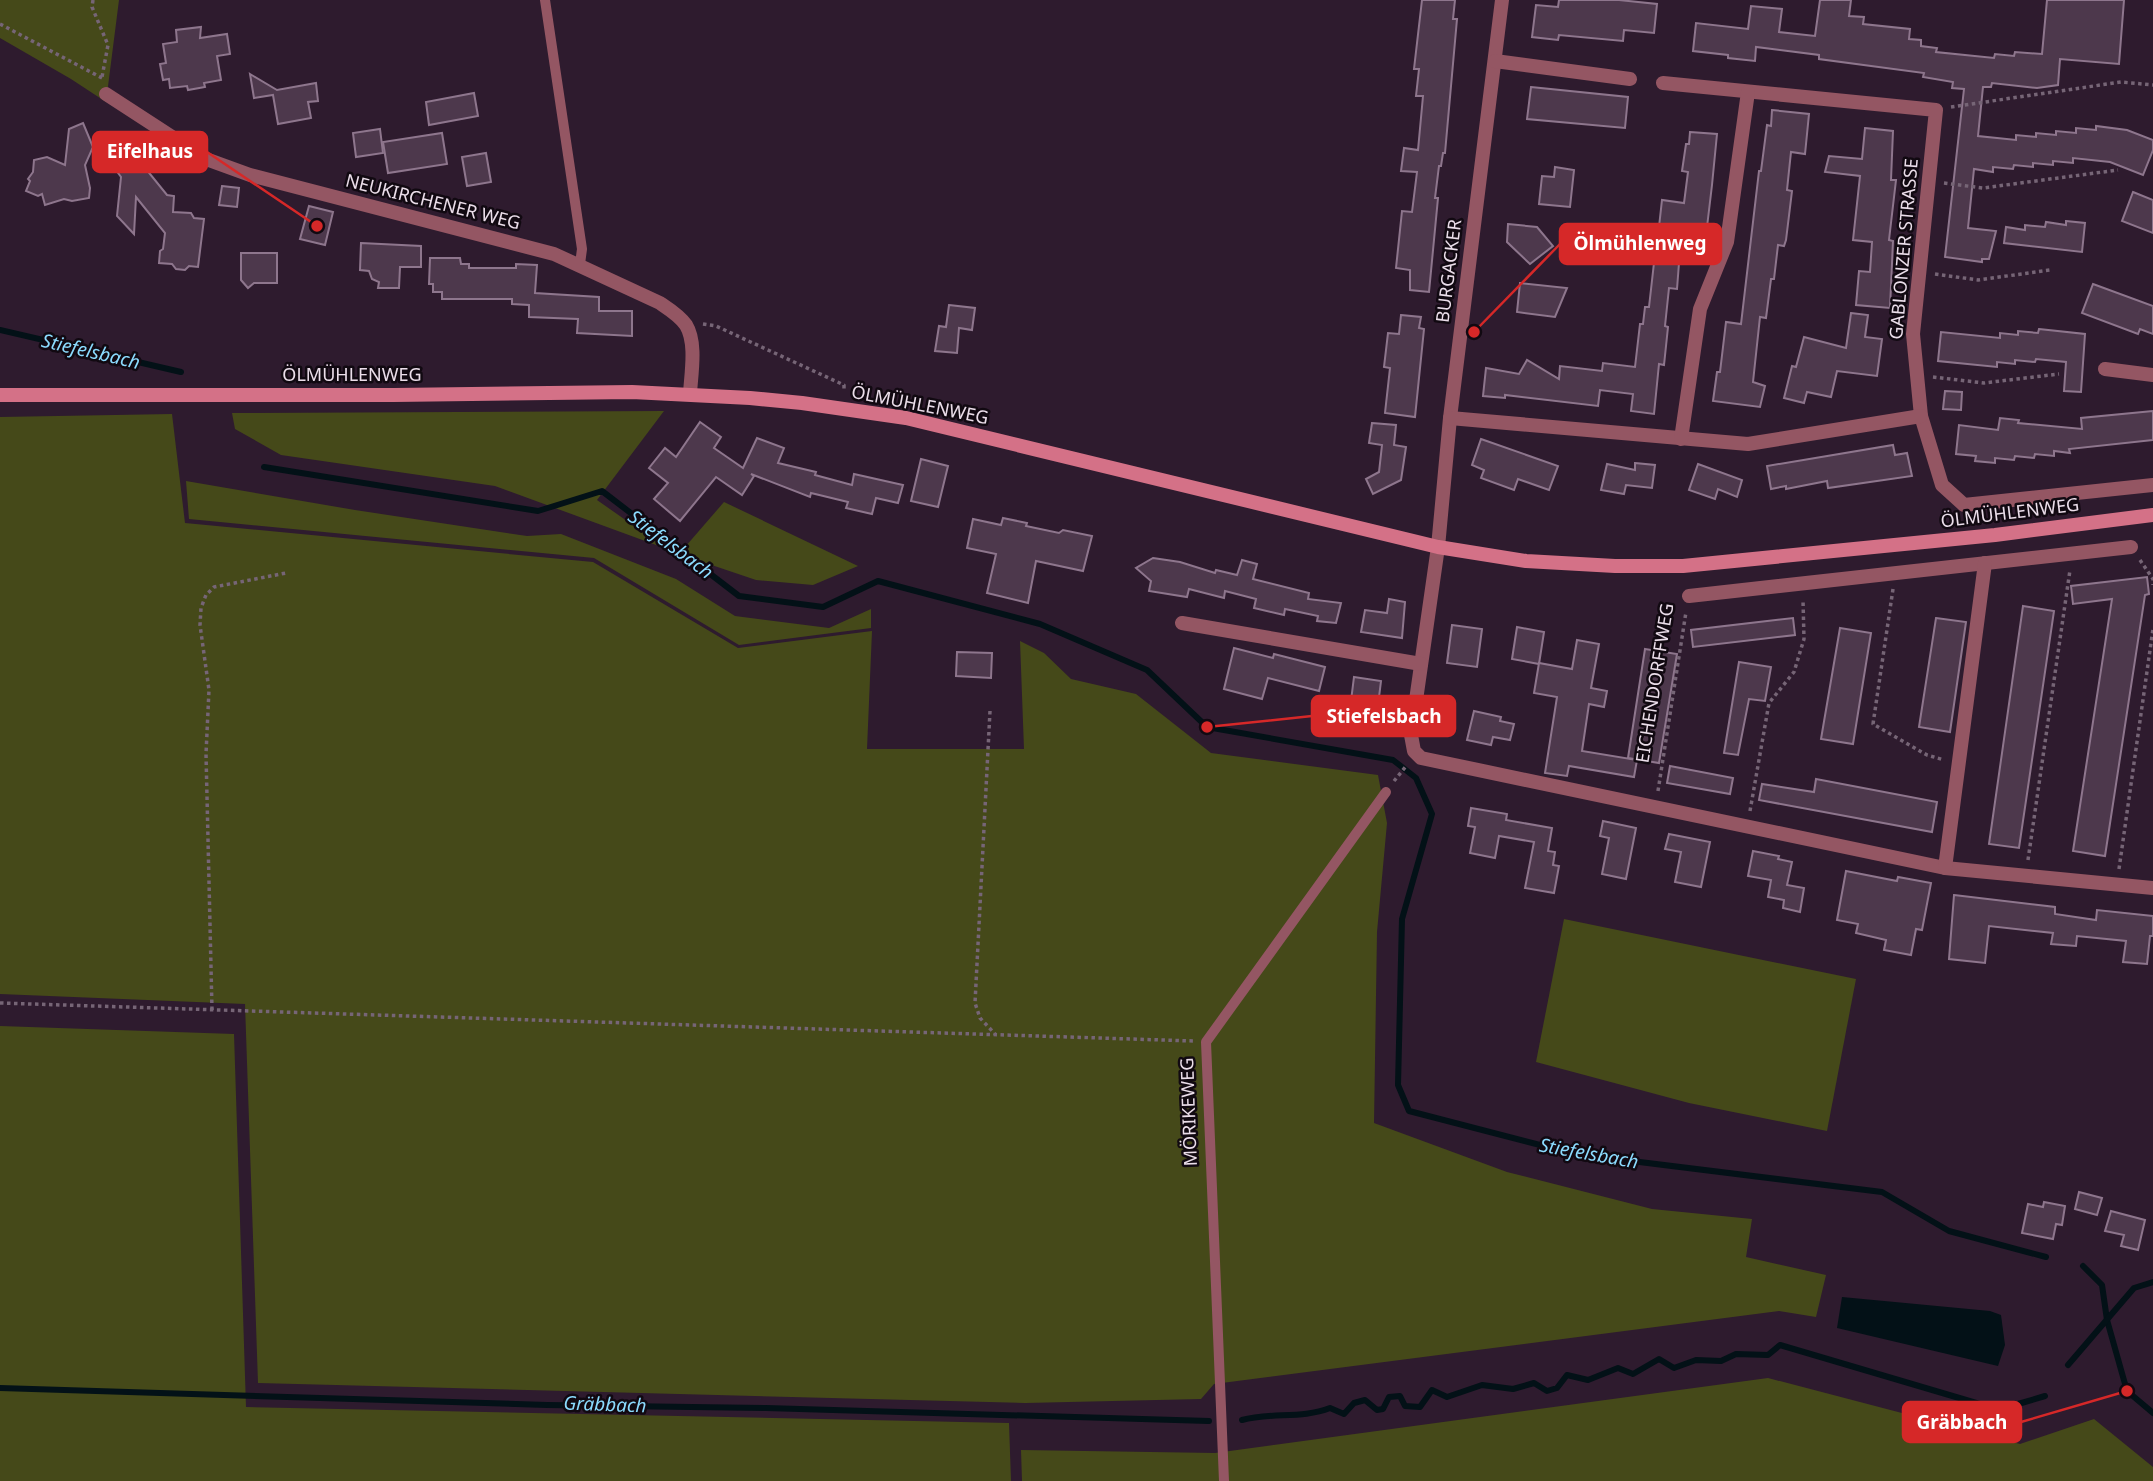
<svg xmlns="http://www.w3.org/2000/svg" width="2153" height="1481" viewBox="0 0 2153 1481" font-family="'Noto Sans',sans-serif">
  <rect width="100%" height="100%" fill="#2e1b2e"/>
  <g fill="#454919">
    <polygon points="0,0 119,0 106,102 71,79 0,38"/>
    <polygon points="664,411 597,500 667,549 495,486 281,455 235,429 232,413"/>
    <polygon points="172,414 185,523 593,562 738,648 872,631 867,749 1024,749 1020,641 1044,653 1071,679 1136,694 1211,753 1378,775 1387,823 1377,932 1374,1123 1507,1172 1652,1209 1752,1219 1746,1257 1826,1275 1816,1317 1779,1311 1214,1384 1201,1399 1025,1403 258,1383 245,1004 0,994 0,417"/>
    <polygon points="186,481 355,510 527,536 561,534 676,579 735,616 829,628 871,609 871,628 739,645 594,558 189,519"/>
    <polygon points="724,502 858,566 813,585 756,580 679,554"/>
    <polygon points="1564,919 1856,979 1827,1131 1689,1103 1536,1062"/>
    <polygon points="0,1026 234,1034 246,1407 1009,1423 1011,1481 0,1481"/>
    <polygon points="1768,1378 2020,1444 2094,1419 2153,1467 2153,1481 1022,1481 1021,1450 1215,1453"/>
  </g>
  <polygon fill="#031117" points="1842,1297 1990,1311 2001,1315 2005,1345 1998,1366 1837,1328"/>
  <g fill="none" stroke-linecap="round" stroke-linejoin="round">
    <g stroke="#031117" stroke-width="6">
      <polyline points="0,330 181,372"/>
      <polyline points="264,467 538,511 602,491 739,596 823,607 878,581 1040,624 1147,670 1207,727 1393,760 1416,778 1432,814 1402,919 1398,1085 1409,1111 1575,1154 1882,1192 1949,1231 2046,1257"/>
      <polyline points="2083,1266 2102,1285 2107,1320 2127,1391 2153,1413"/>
      <polyline points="2068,1365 2134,1288 2153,1282"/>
      <polyline points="0,1388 547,1405 766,1408 1209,1421"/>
      <path d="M1242,1420C1271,1412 1302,1419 1330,1408L1344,1414L1354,1403L1365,1400L1377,1410L1383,1409L1389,1397L1400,1396L1405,1406L1420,1407L1432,1390L1447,1397L1482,1385L1513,1389L1534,1383L1547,1391L1557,1388L1567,1375L1588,1380L1618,1368L1633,1374L1659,1359L1674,1368L1696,1360L1721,1361L1736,1354L1768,1355L1780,1345L1983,1405L2018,1404L2045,1396"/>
    </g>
  </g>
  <g fill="#4d384c" stroke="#8e768d" stroke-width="2">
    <polygon points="1422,0 1455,0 1453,19 1457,19 1445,153 1443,153 1441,166 1439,166 1435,198 1438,198 1429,292 1410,290 1410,270 1396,268 1402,211 1412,212 1417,172 1401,171 1404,148 1418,150 1423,96 1416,96 1419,69 1414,69"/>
    <polygon points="1559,0 1619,0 1657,4 1654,33 1624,30 1623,41 1559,35 1558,40 1532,37 1536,5 1558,7"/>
    <polygon points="1820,0 1851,0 1849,16 1864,17 1863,24 1910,29 1909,39 1921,40 1921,46 1937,48 1936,52 1994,58 1995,54 2014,56 2015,52 2042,54 2047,0 2124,0 2119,64 2060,59 2058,85 2037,88 1992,83 1991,87 1983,87 1978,136 2016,140 2016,135 2036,137 2036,133 2056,135 2056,131 2076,133 2076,128 2096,130 2096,126 2127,130 2153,140 2153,150 2143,175 2110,162 2073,158 2073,163 2053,161 2053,165 2033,163 2033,167 2014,165 2013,169 1993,167 1993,172 1974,169 1968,228 1996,231 1989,259 1982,259 1982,262 1945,257 1964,89 1952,88 1953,82 1923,77 1924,73 1819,59 1819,55 1756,47 1755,61 1728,58 1728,55 1693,51 1696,23 1748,29 1751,6 1782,9 1779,32 1815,36"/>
    <polygon points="201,27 200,38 227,34 230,54 217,56 221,80 204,83 205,87 188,90 187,86 170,88 169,79 163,80 160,64 166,63 163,44 177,42 176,30"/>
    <polygon points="250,74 277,90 316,83 318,101 308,102 311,118 278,124 273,95 254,98"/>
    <polygon points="1531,87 1628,97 1625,128 1527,119"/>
    <polygon points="474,93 478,116 429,125 426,102"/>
    <polygon points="1772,110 1809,114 1805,154 1791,152 1787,190 1792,191 1786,240 1784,246 1778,245 1774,279 1771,279 1766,318 1760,317 1753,382 1765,386 1760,407 1713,401 1717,372 1720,372 1726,322 1741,324 1759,171 1761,171 1767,125 1771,126"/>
    <polygon points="83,123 93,147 85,165 90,188 89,198 72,201 64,199 45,205 42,194 38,196 26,191 30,181 28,179 33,172 34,160 47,157 65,165 69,129"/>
    <polygon points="1865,128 1893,131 1891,180 1896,180 1889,240 1893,241 1890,308 1856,305 1859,271 1870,272 1872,242 1853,240 1860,176 1825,172 1829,156 1862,159"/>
    <polygon points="380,129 383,153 356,157 353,133"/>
    <polygon points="1690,132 1717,134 1712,185 1707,227 1682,224 1677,289 1669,288 1665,326 1668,327 1664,365 1659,364 1654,414 1631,411 1633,394 1600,390 1598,406 1505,395 1505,398 1483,396 1486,368 1519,374 1527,360 1559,379 1560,366 1602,371 1603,363 1635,367 1640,324 1643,324 1645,307 1649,307 1655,254 1631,251 1633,233 1658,236 1662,200 1684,203 1688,172 1682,171 1686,144 1689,144"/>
    <polygon points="442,133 447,164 388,173 383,142"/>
    <polygon points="486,153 491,182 467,186 462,157"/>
    <polygon points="1555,167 1574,170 1570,207 1539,204 1542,176 1554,177"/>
    <polygon points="137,168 146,169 167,195 174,196 173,212 191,213 194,218 204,219 198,267 189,266 185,270 176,269 172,264 159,263 160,251 163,249 165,233 136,197 134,234 117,216 121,177 116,170 132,172"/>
    <polygon points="222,186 239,188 237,207 219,205"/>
    <polygon points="2133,192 2153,200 2153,233 2122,221"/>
    <polygon points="309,206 333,212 325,245 300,239"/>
    <polygon points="2066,221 2085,223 2082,252 2004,243 2006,227 2025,230 2025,225 2045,227 2046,222 2066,225"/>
    <polygon points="1508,224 1537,227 1553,246 1530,264 1507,242"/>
    <polygon points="361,243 421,246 421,267 400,267 399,288 378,288 379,282 372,279 369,271 360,270"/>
    <polygon points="241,253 277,253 277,283 254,283 248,288 241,280"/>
    <polygon points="430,258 460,258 461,264 469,264 469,268 516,268 516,264 537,265 535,293 599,297 599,311 632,311 632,336 577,333 578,319 529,317 529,305 512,304 512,299 442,299 442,292 433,292 433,284 429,284"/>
    <polygon points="1520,283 1567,288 1555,317 1517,312"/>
    <polygon points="2093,284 2153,306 2153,334 2140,329 2138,334 2082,313"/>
    <polygon points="949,305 975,308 972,330 959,328 957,353 935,351 939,326 946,327"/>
    <polygon points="1851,313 1868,315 1865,337 1882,339 1877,376 1837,371 1831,397 1807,392 1804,403 1784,398 1792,366 1796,367 1804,337 1846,348"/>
    <polygon points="1401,315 1421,317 1419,328 1424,329 1415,417 1385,413 1390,368 1384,367 1388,333 1399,334"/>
    <polygon points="2039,329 2085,334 2081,392 2064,391 2066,362 2036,359 2035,362 2015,360 2015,364 1997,362 1997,367 1938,361 1941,332 2000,338 2000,333 2018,335 2018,331 2038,333"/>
    <polygon points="1945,391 1962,392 1961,410 1943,409"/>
    <polygon points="2153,411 2153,440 2069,449 2070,453 2054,451 2054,456 2035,454 2034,458 2015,456 2014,460 1995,458 1995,463 1975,461 1976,456 1956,454 1959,425 1998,430 2000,418 2019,420 2018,423 2082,429 2081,418"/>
    <polygon points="700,422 721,437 714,448 743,468 757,438 784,448 778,463 816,472 815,475 852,485 854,474 903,485 898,503 876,498 872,514 846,508 848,502 811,493 810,497 751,474 754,476 742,495 716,477 680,521 654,499 668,483 649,468 665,448 676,457"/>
    <polygon points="1372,423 1396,425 1394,445 1406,447 1401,480 1373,494 1366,479 1379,472 1382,445 1369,443"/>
    <polygon points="1481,439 1558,466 1549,490 1518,479 1514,490 1481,478 1484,470 1472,465"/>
    <polygon points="1893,445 1895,455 1907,453 1912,476 1828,488 1827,481 1786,489 1786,486 1771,489 1767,466"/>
    <polygon points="921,459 948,466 938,507 911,501"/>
    <polygon points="1635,463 1655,465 1652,488 1626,485 1624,494 1601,490 1607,464 1635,470"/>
    <polygon points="1698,464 1742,480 1737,497 1718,489 1715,499 1689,490"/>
    <polygon points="1003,518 1027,523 1026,526 1059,533 1063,530 1092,536 1083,571 1036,561 1028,603 987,593 996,554 967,548 973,519 1001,525"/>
    <polygon points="1153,558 1180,562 1215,573 1216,570 1237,575 1242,560 1257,564 1253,579 1309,593 1308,599 1341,603 1336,623 1317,621 1318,616 1285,609 1284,615 1254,608 1256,599 1225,591 1224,598 1189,589 1187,597 1149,591 1151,581 1136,568"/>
    <polygon points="2147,577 2149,594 2145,595 2105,856 2073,851 2112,599 2073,604 2071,586"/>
    <polygon points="1389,599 1405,602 1402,638 1361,632 1365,610 1387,613"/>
    <polygon points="2023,606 2054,611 2019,848 1989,844"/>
    <polygon points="1793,618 1795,635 1693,647 1691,630"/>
    <polygon points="1936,618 1966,622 1950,732 1919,727"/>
    <polygon points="1452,625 1482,629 1477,667 1447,663"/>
    <polygon points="1517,627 1544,632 1539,664 1512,659"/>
    <polygon points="1840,628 1871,633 1853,744 1821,739"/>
    <polygon points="1577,640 1599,644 1591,688 1607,691 1604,707 1589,704 1582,751 1637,760 1634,777 1569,766 1567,776 1545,773 1557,697 1534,693 1539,663 1572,669"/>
    <polygon points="1234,648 1273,658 1274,654 1325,667 1319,691 1268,678 1262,699 1224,689"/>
    <polygon points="1645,649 1677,654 1659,763 1628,758"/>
    <polygon points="957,652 992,653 991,678 956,676"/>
    <polygon points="1739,662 1771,667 1765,701 1749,699 1738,755 1724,753"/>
    <polygon points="1354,677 1381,681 1378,705 1351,701"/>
    <polygon points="1474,711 1501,717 1500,721 1514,724 1510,740 1493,737 1491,745 1467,740"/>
    <polygon points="1670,766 1733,778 1730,794 1667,783"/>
    <polygon points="1816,779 1937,802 1932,832 1759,800 1762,784 1814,792"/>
    <polygon points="1471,808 1507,814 1506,820 1552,828 1548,851 1555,852 1553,865 1559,866 1554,893 1525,888 1534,842 1499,836 1495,858 1470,853 1475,827 1468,826"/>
    <polygon points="1603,821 1636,828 1626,879 1602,874 1609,838 1600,836"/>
    <polygon points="1669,834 1710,842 1701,887 1675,882 1681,852 1665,849"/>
    <polygon points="1753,851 1779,856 1778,859 1792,862 1787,885 1804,888 1800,912 1783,908 1784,900 1768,897 1771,880 1748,876"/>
    <polygon points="1846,871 1897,881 1898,877 1931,883 1922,930 1916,929 1911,955 1884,950 1886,940 1856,933 1858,924 1837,920"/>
    <polygon points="1954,895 2055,907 2055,914 2096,920 2097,910 2153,916 2153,936 2150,936 2147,964 2123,962 2126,941 2077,936 2076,946 2051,944 2053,933 1989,926 1985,963 1949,959"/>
    <polygon points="2079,1192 2102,1198 2097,1215 2075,1209"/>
    <polygon points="2044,1202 2065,1206 2062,1225 2056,1224 2053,1239 2022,1233 2028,1204 2043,1207"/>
    <polygon points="2111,1211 2145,1220 2138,1250 2121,1246 2124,1235 2105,1231"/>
  </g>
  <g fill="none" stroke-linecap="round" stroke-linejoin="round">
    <g stroke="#766576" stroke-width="3.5" stroke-dasharray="3.5 3.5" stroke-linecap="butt">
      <polyline points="93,0 92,7 108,45 102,77"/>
      <polyline points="0,24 102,78"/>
      <polyline points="1951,107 2121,82 2153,85"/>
      <polyline points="1944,183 1983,188 2118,170"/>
      <polyline points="1935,274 1978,280 2050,270"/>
      <polyline points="703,324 716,326 844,385 844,391"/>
      <polyline points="1933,377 1984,383 2059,374"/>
      <polyline points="2140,560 2153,579 2153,585"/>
      <polyline points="1893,589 1873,724 1927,755 1944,760"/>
      <polyline points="990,711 975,1003 980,1018 996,1035"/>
      <polyline points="1394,781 1407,765"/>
      <polyline points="1658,791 1686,612"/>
      <polyline points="1750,811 1769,703 1794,672 1804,639 1803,600"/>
      <polyline points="2028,860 2070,570"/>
      <polyline points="2119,869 2153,629"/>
      <polyline points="0,1003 1194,1041"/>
      <polyline points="212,1010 206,754 209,690 200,625 201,608 206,595 214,587 286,573"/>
    </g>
    <g stroke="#945663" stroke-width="10">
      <polyline points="545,0 582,249 580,264"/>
      <polyline points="1224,1481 1206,1042 1386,792"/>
    </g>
    <g stroke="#945663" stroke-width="14">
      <polyline points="1502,0 1450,418 1438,547 1411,735 1414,751 1421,758 1945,868 2153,888"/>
      <polyline points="1495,61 1630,79"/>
      <polyline points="1663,83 1936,110 1913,334 1921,416 1942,485 1964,505 2153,485"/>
      <path d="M106,94L206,159L250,175L554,254L660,303C669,309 680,316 686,325C697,343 691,374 690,394"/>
      <polyline points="2105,369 2153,375"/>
      <polyline points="1450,418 1748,444 1921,416"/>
      <polyline points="1681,439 1700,309 1727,242 1748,92"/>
      <polyline points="1689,596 2131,547"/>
      <polyline points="1182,623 1421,664"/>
      <polyline points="1945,868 1985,563"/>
    </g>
    <polyline stroke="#d47187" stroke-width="14" points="0,395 394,395 632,392 750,398 802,403 906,418 1438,547 1526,561 1615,566 1683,566 1995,535 2153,515"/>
  </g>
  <g text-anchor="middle" stroke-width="5" stroke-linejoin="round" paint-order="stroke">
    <g font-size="18" fill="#ebdeea" stroke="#110911">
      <text transform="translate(433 202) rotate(14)" y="6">NEUKIRCHENER WEG</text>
      <text transform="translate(1904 249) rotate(-85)" y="6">GABLONZER STRASSE</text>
      <text transform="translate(1449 271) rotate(-83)" y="6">BURGACKER</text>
      <text x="352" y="381">ÖLMÜHLENWEG</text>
      <text transform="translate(920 405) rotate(11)" y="6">ÖLMÜHLENWEG</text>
      <text transform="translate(2010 513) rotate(-7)" y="6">ÖLMÜHLENWEG</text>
      <text transform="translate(1655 683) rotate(-81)" y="6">EICHENDORFFWEG</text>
      <text transform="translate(1189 1112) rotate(-92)" y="6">MÖRIKEWEG</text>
    </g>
    <g font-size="19" font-style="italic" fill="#8bdbfe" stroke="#110911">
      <text transform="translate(91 351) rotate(13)" y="7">Stiefelsbach</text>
      <text transform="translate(671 544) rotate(37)" y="7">Stiefelsbach</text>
      <text transform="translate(1589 1153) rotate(10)" y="7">Stiefelsbach</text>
      <text transform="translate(605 1404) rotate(2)" y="7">Gräbbach</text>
    </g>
  </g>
  <path fill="none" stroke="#d62828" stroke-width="2.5" d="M317 226L207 152M1474 332L1560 244M1207 727L1312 716M2127 1391L2021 1422"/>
  <g fill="#d62828" stroke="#110911" stroke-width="2.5">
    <circle cx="317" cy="226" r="7"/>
    <circle cx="1474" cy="332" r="7"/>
    <circle cx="1207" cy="727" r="7"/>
    <circle cx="2127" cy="1391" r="7"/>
  </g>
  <g fill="#d62828" stroke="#d62828" stroke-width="2.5">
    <rect x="93" y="132" width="114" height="40" rx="7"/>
    <rect x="1560" y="224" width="161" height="40" rx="7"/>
    <rect x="1312" y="696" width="143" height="40" rx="7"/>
    <rect x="1903" y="1402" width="118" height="40" rx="7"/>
  </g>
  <g font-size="19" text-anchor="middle" font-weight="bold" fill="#fff">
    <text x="150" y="158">Eifelhaus</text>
    <text x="1640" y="250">Ölmühlenweg</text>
    <text x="1384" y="723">Stiefelsbach</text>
    <text x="1962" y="1429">Gräbbach</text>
  </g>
</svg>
